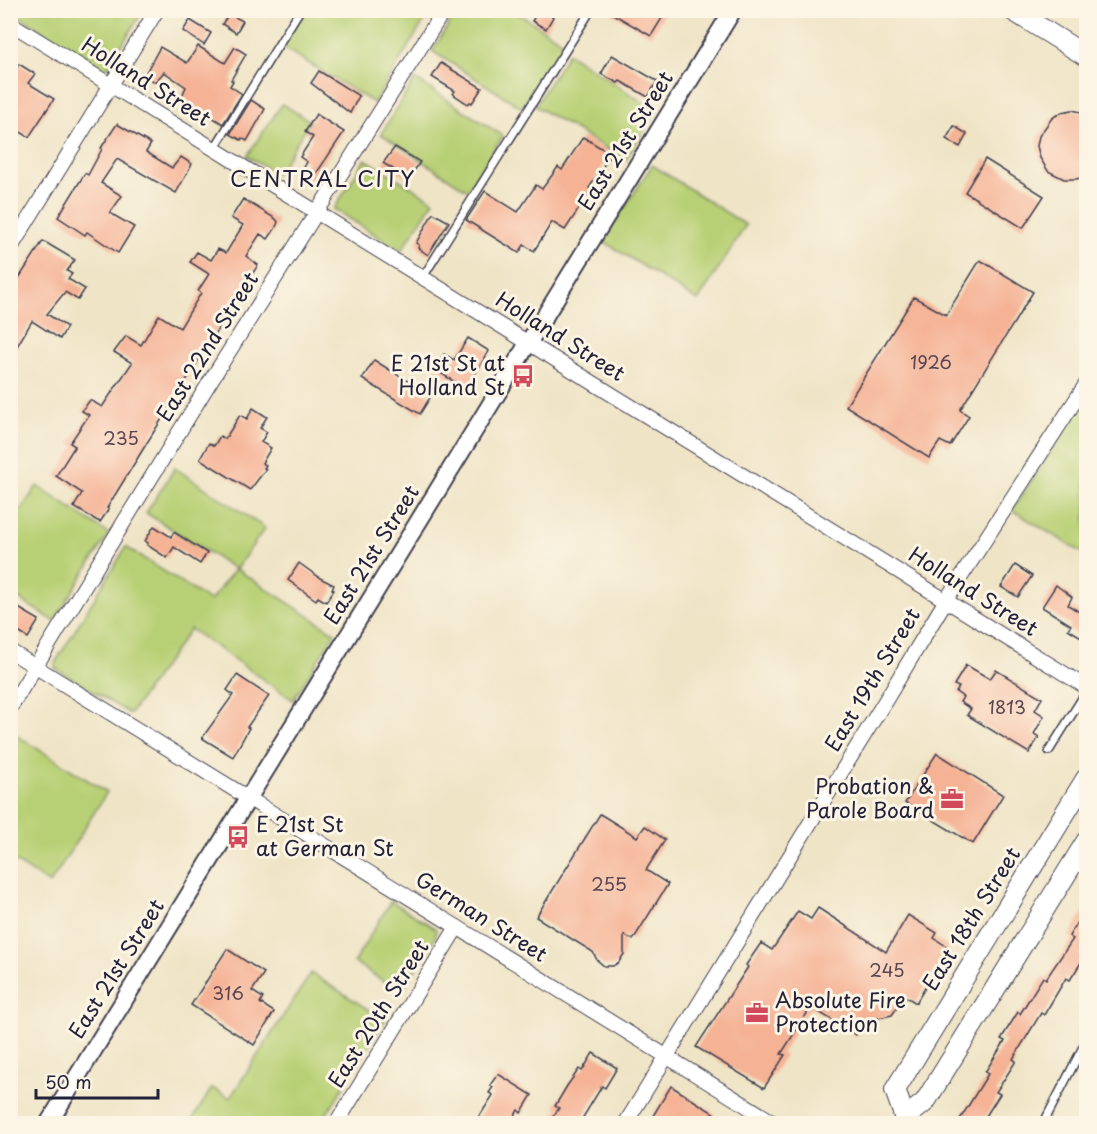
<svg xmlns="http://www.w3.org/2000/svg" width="1097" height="1134" viewBox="0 0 1097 1134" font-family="'Playpen Sans',sans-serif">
  <rect width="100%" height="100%" fill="#fcf5e5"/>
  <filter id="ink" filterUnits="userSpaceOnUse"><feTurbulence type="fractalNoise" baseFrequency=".0167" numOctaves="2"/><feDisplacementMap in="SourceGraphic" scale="12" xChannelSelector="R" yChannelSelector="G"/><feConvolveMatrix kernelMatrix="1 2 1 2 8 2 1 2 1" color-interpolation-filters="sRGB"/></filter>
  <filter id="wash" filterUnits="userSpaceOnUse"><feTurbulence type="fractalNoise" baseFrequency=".008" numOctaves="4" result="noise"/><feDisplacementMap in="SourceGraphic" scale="24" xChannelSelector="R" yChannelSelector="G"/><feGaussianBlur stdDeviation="1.35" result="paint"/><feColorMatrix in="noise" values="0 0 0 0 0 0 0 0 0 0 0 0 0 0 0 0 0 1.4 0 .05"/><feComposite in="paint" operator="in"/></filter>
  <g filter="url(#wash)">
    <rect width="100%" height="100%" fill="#efe4c6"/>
    <g fill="#b8d074" stroke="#6d7958" stroke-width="1.5">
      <polygon points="425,10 429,13 374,103 282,47 304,11"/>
      <polygon points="10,11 11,10 143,11 108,67 104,69"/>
      <polygon points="457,11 514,11 565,43 522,108 432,51"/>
      <polygon points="568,53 656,111 626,160 535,106"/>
      <polygon points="415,79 503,136 467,190 381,134"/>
      <polygon points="282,104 310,121 277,174 247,156"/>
      <polygon points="365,159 434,201 401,251 334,209"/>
      <polygon points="652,165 746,225 698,301 603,241"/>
      <polygon points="1086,398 1086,555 1012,510"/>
      <polygon points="175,468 265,528 236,569 335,633 293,700 190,629 130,714 55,668 55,663 126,547 210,601 235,569 146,513"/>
      <polygon points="37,486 109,534 54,621 11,594 10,526"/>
      <polygon points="11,732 107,792 50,884 11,859"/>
      <polygon points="391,901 436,929 435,938 401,993 354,962"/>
      <polygon points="311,973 385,1020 321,1123 190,1123 212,1088 230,1098"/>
    </g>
    <g id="blocks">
      <g fill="#f5b295">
        <polygon points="539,10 543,10 553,17 546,29 532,21"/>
        <polygon points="606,10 667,10 651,36"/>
        <polygon points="229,14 243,21 236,33 222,24"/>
        <polygon points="190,20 211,33 204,45 183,31"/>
        <polygon points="198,46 225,63 235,47 246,54 231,80 233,81 230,86 242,94 223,124 181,98 186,87 164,72 155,82 144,76 160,47 187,63"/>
        <polygon points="612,55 657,81 648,97 620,81 618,83 601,74"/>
        <polygon points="441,63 482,88 472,103 470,102 468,104 453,94 455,91 432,77"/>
        <polygon points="19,64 35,74 28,83 54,99 29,137 10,126 10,67 15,70"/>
        <polygon points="319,71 359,96 350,113 311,83"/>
        <polygon points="251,100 265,109 247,141 242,138 241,140 230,134"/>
        <polygon points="1072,110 1086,113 1086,177 1076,179 1064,179 1048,171 1040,158 1037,146 1039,136 1052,118 1062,112"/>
        <polygon points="316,114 344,132 312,180 301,173 307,162 300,157 313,137 305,132"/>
        <polygon points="117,124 151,144 146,152 172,168 181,157 192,164 176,193 117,159 101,183 122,196 110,213 134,227 118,253 87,232 85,235 58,217 85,173 88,175 102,149 101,148"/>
        <polygon points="954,126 967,134 960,147 946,139"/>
        <polygon points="583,137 611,154 589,188 592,189 565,230 552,222 534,251 524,245 519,253 466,220 485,191 518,212 536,185 542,189 558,167 562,170"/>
        <polygon points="395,147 420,162 409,179 383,163"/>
        <polygon points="985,159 1044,196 1023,228 965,192"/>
        <polygon points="243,199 276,219 278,222 275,229 268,239 260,234 246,256 258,265 145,446 107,508 109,509 100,522 96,520 74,507 82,493 56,476 75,446 70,443 89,415 82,411 90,400 102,407 132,363 114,352 126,336 141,345 159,315 180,328 201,293 198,291 209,274 190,262 197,252 211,260 218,249 226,253 243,225 231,218"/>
        <polygon points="433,213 449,222 428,255 418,248 419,245 416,243"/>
        <polygon points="43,241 75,260 67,271 72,274 68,279 85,289 78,300 65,292 47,314 67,327 60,339 32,321 10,358 10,292"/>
        <polygon points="980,260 1033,292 960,410 969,416 950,446 940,441 929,458 846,406 914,297 946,315"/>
        <polygon points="468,338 489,351 466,389 434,369 444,354 454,360"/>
        <polygon points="374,360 431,396 420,414 362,379"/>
        <polygon points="253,408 267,417 260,428 267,432 261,442 271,448 262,463 266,465 264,468 266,469 250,490 200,459 209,443 214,446 220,436 225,439 240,415 247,419"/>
        <polygon points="154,526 171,537 174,532 207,553 200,564 174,547 167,558 147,545 148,543 145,541"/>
        <polygon points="299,563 320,578 334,585 332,589 334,590 326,602 318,597 316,600 288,580"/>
        <polygon points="1015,565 1032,576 1018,597 1001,587"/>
        <polygon points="1056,585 1072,597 1068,605 1086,616 1086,640 1068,629 1071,625 1042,607"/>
        <polygon points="10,603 39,620 28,638 10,627"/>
        <polygon points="966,665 990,679 996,670 1042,698 1035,710 1044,716 1034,734 1039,737 1029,753 967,715 971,709 960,702 963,697 956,692 959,687 954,685"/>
        <polygon points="237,675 269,696 247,727 249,728 233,757 202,738 233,695 227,690"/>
        <polygon points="937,753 1003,795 973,844 905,803"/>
        <polygon points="600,814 637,837 645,826 665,840 646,870 668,884 633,940 624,935 624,954 619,962 613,966 604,966 597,960 593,952 536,917"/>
        <polygon points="818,908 886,952 908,915 937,933 934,938 949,948 916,1003 905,996 892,1015 864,1021 856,1035 811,1007 781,1054 785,1055 764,1088 696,1047 748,967 746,965 761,943 772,950 798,911 811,919"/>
        <polygon points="1086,908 1086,947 1080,956 1084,958 1070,980 1066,978 1044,1015 1041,1013 1013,1059 1016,1061 996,1092 1000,1094 981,1124 957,1124 988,1074 985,1072 1005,1041 1001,1039 1018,1012 1020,1014 1043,977 1046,979 1073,939 1069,936"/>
        <polygon points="227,949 264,973 252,991 263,998 260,1003 274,1012 254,1045 191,1005"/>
        <polygon points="593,1053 617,1068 605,1088 602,1086 579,1124 548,1124 559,1108 555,1106 567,1086 579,1069 582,1071"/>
        <polygon points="498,1074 532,1095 521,1113 518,1110 510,1124 489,1124 479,1117 493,1095 489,1093 493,1087 490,1085"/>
        <polygon points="671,1086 715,1114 710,1124 648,1124"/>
      </g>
    </g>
  </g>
  <g filter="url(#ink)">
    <use href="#blocks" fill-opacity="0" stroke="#413f50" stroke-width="1.5"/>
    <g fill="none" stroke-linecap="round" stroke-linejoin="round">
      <g stroke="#413f50" stroke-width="10">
        <g id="service">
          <polyline points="214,149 300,10"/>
          <polyline points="423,277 591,10"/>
          <polyline points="1049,751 1086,692"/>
          <polyline points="1043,1124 1086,1041"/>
        </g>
      </g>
      <g stroke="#413f50" stroke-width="16">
        <g id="minor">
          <polyline points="10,23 1086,687"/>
          <polyline points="10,249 157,10"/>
          <polyline points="10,651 776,1124"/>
          <polyline points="10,708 208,385 444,10"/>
          <polyline points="336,1124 457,927"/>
          <polyline points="625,1124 887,698 946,600 1086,384"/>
        </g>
      </g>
      <g stroke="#413f50" stroke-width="20">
        <polyline id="tertiary" points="48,1124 733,10"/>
      </g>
      <g stroke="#413f50" stroke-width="22">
        <g id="secondary">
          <polyline points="1012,10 1086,56"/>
          <polyline points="905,1118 895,1090 1086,779"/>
          <polyline points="902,1124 905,1118 925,1102 1086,842"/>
        </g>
      </g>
      <use href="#service" stroke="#fff" stroke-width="7"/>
      <use href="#minor" stroke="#fff" stroke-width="14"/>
      <use href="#tertiary" stroke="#fff" stroke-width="16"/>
      <use href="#secondary" stroke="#fff" stroke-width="20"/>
    </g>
  </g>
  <defs>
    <g id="bus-bare" transform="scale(1.8)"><path d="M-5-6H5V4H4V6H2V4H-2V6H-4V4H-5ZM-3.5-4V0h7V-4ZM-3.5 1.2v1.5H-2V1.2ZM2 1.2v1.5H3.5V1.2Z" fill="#d1495b" stroke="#fcf5e5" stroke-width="2.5" paint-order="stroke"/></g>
    <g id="office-bare" transform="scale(1.8)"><path d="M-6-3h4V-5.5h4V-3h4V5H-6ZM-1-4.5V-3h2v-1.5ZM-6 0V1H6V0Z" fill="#d1495b" stroke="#fcf5e5" stroke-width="2.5" paint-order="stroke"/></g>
  </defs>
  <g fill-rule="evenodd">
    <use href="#bus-bare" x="523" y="376"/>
    <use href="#office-bare" x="952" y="799"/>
    <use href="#bus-bare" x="238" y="837"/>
    <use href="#office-bare" x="757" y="1013"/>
  </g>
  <g text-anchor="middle" stroke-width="6" stroke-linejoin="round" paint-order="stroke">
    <g font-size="18" fill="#574652">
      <text x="931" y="369">1926</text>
      <text x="121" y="445">235</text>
      <text x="1007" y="714">1813</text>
      <text x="609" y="891">255</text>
      <text x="887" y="977">245</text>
      <text x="228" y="1000">316</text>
    </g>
    <g font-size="21" fill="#22223b" stroke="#fcf5e5">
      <text transform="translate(146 82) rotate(32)" y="7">Holland Street</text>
      <text transform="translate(626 141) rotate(-58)" y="7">East 21st Street</text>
      <text transform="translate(560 337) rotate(32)" y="7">Holland Street</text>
      <text transform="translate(208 347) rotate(-58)" y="7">East 22nd Street</text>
      <text transform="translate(372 555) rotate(-58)" y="7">East 21st Street</text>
      <text transform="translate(973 592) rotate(32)" y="7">Holland Street</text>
      <text transform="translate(873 680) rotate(-59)" y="7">East 19th Street</text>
      <text transform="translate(481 917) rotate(32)" y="7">German Street</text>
      <text transform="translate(972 919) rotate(-58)" y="7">East 18th Street</text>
      <text transform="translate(117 969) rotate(-58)" y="7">East 21st Street</text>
      <text transform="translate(379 1014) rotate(-58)" y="7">East 20th Street</text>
    </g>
    <g font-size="21" fill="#22223b" stroke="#fcf5e5" text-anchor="end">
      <text x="505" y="371">E 21st St at<tspan x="505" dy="24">Holland St</tspan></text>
      <text x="934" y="794">Probation &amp;<tspan x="934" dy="24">Parole Board</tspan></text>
      <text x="256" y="832" text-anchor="start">E 21st St<tspan x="256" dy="24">at German St</tspan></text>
      <text x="775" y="1008" text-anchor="start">Absolute Fire<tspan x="775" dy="24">Protection</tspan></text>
    </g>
    <g font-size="22" letter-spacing="1.5" fill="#22223b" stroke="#fcf5e5">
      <text x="323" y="187">CENTRAL CITY</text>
    </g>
  </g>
  <rect width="1097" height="1134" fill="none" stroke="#fcf5e5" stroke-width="36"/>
  <path d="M36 1089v9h122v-9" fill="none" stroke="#22223b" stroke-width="3"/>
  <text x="45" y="1089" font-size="18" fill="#22223b" stroke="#fcf5e5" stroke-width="4.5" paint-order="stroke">50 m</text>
</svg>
